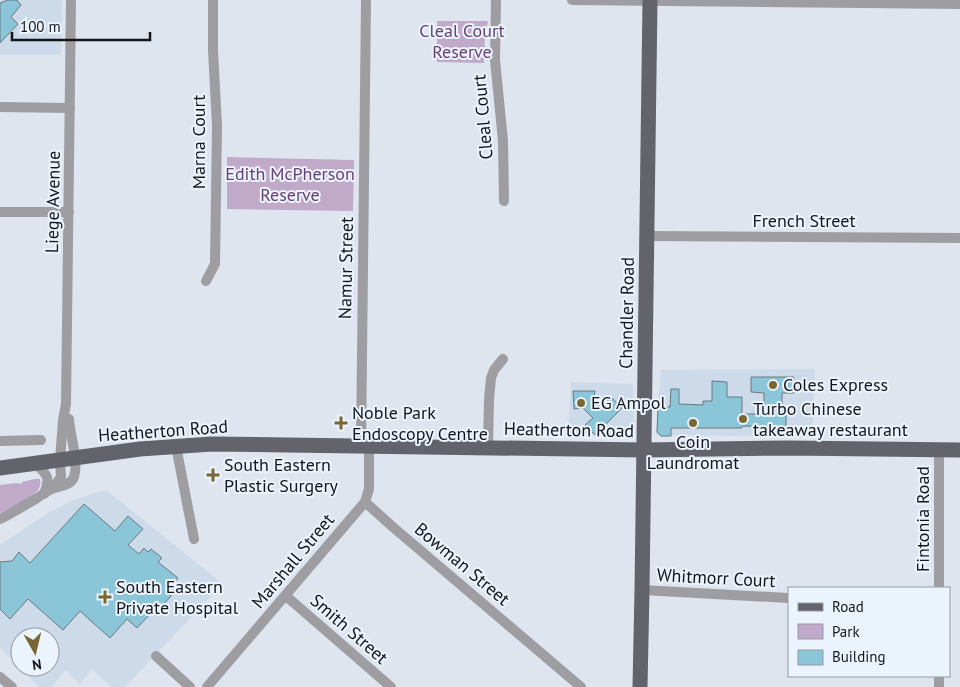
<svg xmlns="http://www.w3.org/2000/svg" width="960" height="687" viewBox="0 0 960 687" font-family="'PT Sans',sans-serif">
  <rect width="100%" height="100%" fill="#dee5ee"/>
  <g fill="#cddae9" fill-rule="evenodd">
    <polygon points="0,0 62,0 61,55 0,55"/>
    <polygon points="815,369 812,437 656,435 661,370"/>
    <polygon points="571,382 633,384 634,428 622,436 568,434"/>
    <path d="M106,490L223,584L125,687H111L92,669L80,684L66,670L51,687H39L0,647V545L51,511L76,499ZM20,637H50V667H20Z"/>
  </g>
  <g fill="#c0a9c9">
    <polygon points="437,21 488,21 485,36 484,63 437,62"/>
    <polygon points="227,157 354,160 353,211 227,209"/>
    <path d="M35,479H40C41,483 40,487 38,490C32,497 9,509 0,513V485L17,483L22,484V482Z"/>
  </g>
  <g fill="#8bc5d8" stroke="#6c787c">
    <polygon points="8,0 17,0 21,5 11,17 18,24 0,43 0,3"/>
    <polygon points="751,377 794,377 794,393 782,393 782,414 786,414 786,427 742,426 742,428 671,428 671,436 661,436 657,432 658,406 670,407 671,389 679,389 679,404 703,405 703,401 712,401 712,381 727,382 727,397 742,397 742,414 764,414 764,393 751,392"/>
    <polygon points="573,391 595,391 594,397 603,406 611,397 622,408 595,435 585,425 593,418 583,408 574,409"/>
    <polygon points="84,504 115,531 128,516 143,529 128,545 139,554 144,548 148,552 151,549 162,558 158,562 178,578 173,584 178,588 157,612 154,610 137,628 127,619 110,638 80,611 63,630 28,599 10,619 0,609 0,562 12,561 19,552 30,563"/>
  </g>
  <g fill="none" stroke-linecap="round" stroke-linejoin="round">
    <g stroke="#9d9da2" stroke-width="10">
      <polyline points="496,0 495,60 503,141 504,201"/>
      <polyline points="572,0 960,4"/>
      <polyline points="0,107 70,108"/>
      <polyline points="0,212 69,212"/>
      <polyline points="647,236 960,238"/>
      <polyline points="206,281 215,264 217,126 213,50 213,0"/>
      <polyline points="0,441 41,440"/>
      <polyline points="176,446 194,539"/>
      <polyline points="361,446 366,0"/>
      <polyline points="488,448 489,399 491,378 494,370 503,359"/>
      <polyline points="939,450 939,588"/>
      <path d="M35,463C47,475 51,476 44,494"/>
      <polyline points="52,489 61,477 60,460 63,420 66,404 71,0"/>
      <polyline points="365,502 394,528 581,687"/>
      <path d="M0,519C12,513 23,506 34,500C40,496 47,491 54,488C61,486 71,485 74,477C79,461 70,436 69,419"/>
      <polyline points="642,590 789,598"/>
      <polyline points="286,596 391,687"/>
      <polyline points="156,656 190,687"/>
      <polyline points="939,676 939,687"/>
      <polyline points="0,677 12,687"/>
      <polyline points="207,687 365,502 369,489 369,446"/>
    </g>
    <g stroke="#62636b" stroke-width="15">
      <polyline points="0,468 140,449 212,444 644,450 789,448 960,450"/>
      <polyline points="640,687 642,590 650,0"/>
    </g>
  </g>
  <g fill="#786735" stroke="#ebf3fc" stroke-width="2">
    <circle cx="773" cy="385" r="5"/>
    <circle cx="581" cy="403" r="5"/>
    <circle cx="743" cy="419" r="5"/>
    <path d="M338.5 415.5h5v5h5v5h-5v5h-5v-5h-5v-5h5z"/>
    <circle cx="693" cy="423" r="5"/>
    <path d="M210.5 467.5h5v5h5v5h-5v5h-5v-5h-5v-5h5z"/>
    <path d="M102.5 589.5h5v5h5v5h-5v5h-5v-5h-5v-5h5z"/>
  </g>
  <g text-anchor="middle" stroke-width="4" stroke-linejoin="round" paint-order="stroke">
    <g font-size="18" fill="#674176" stroke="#ebf3fc">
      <text x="462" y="37">Cleal Court<tspan x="462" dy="21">Reserve</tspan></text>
      <text x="290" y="180">Edith McPherson<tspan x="290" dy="21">Reserve</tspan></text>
    </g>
    <g font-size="18" fill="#14161a" stroke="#ebf3fc">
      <text transform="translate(483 117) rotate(-95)" y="6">Cleal Court</text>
      <text transform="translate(199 142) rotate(-90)" y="6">Marna Court</text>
      <text transform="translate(53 202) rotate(-89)" y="6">Liege Avenue</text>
      <text x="804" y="227">French Street</text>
      <text transform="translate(346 268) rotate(-89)" y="6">Namur Street</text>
      <text transform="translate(627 313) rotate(-89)" y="6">Chandler Road</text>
      <text transform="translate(569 430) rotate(1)" y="6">Heatherton Road</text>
      <text transform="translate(163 431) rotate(-4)" y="6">Heatherton Road</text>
      <text transform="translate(923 519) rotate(-90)" y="6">Fintonia Road</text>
      <text transform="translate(293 561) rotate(-50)" y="6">Marshall Street</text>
      <text transform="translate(462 564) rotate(40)" y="6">Bowman Street</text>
      <text transform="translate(716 578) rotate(3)" y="6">Whitmorr Court</text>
      <text transform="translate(349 629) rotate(41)" y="6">Smith Street</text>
    </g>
    <g font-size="18" fill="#14161a" stroke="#ebf3fc" text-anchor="start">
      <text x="783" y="391">Coles Express</text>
      <text x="591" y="409">EG Ampol</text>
      <text x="753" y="415">Turbo Chinese<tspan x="753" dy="21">takeaway restaurant</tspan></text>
      <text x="352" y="419">Noble Park<tspan x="352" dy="21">Endoscopy Centre</tspan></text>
      <text x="693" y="448" text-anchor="middle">Coin<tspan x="693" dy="21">Laundromat</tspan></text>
      <text x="224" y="471">South Eastern<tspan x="224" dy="21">Plastic Surgery</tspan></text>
      <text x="116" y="593">South Eastern<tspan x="116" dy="21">Private Hospital</tspan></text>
    </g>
  </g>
  <rect x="788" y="587" width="162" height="90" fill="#ebf3fc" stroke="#959ba2"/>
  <rect x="798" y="603" width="25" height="8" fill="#62636b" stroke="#959ba2"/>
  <text x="832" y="612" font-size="15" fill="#14161a">Road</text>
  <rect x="798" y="624" width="25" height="15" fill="#c0a9c9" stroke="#959ba2"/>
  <text x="832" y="637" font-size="15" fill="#14161a">Park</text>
  <rect x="798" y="650" width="25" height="15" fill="#8bc5d8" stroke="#959ba2"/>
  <text x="832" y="662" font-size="15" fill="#14161a">Building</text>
  <g transform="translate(35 652) rotate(172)"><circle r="24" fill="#ebf3fc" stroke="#959ba2"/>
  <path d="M0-4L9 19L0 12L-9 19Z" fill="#786735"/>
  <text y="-8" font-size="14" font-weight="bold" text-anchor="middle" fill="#14161a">N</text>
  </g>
  <path d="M12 32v8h138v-8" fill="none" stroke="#14161a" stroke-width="2.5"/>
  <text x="20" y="32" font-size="15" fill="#14161a" stroke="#ebf3fc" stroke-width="4" paint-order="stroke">100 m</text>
</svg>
